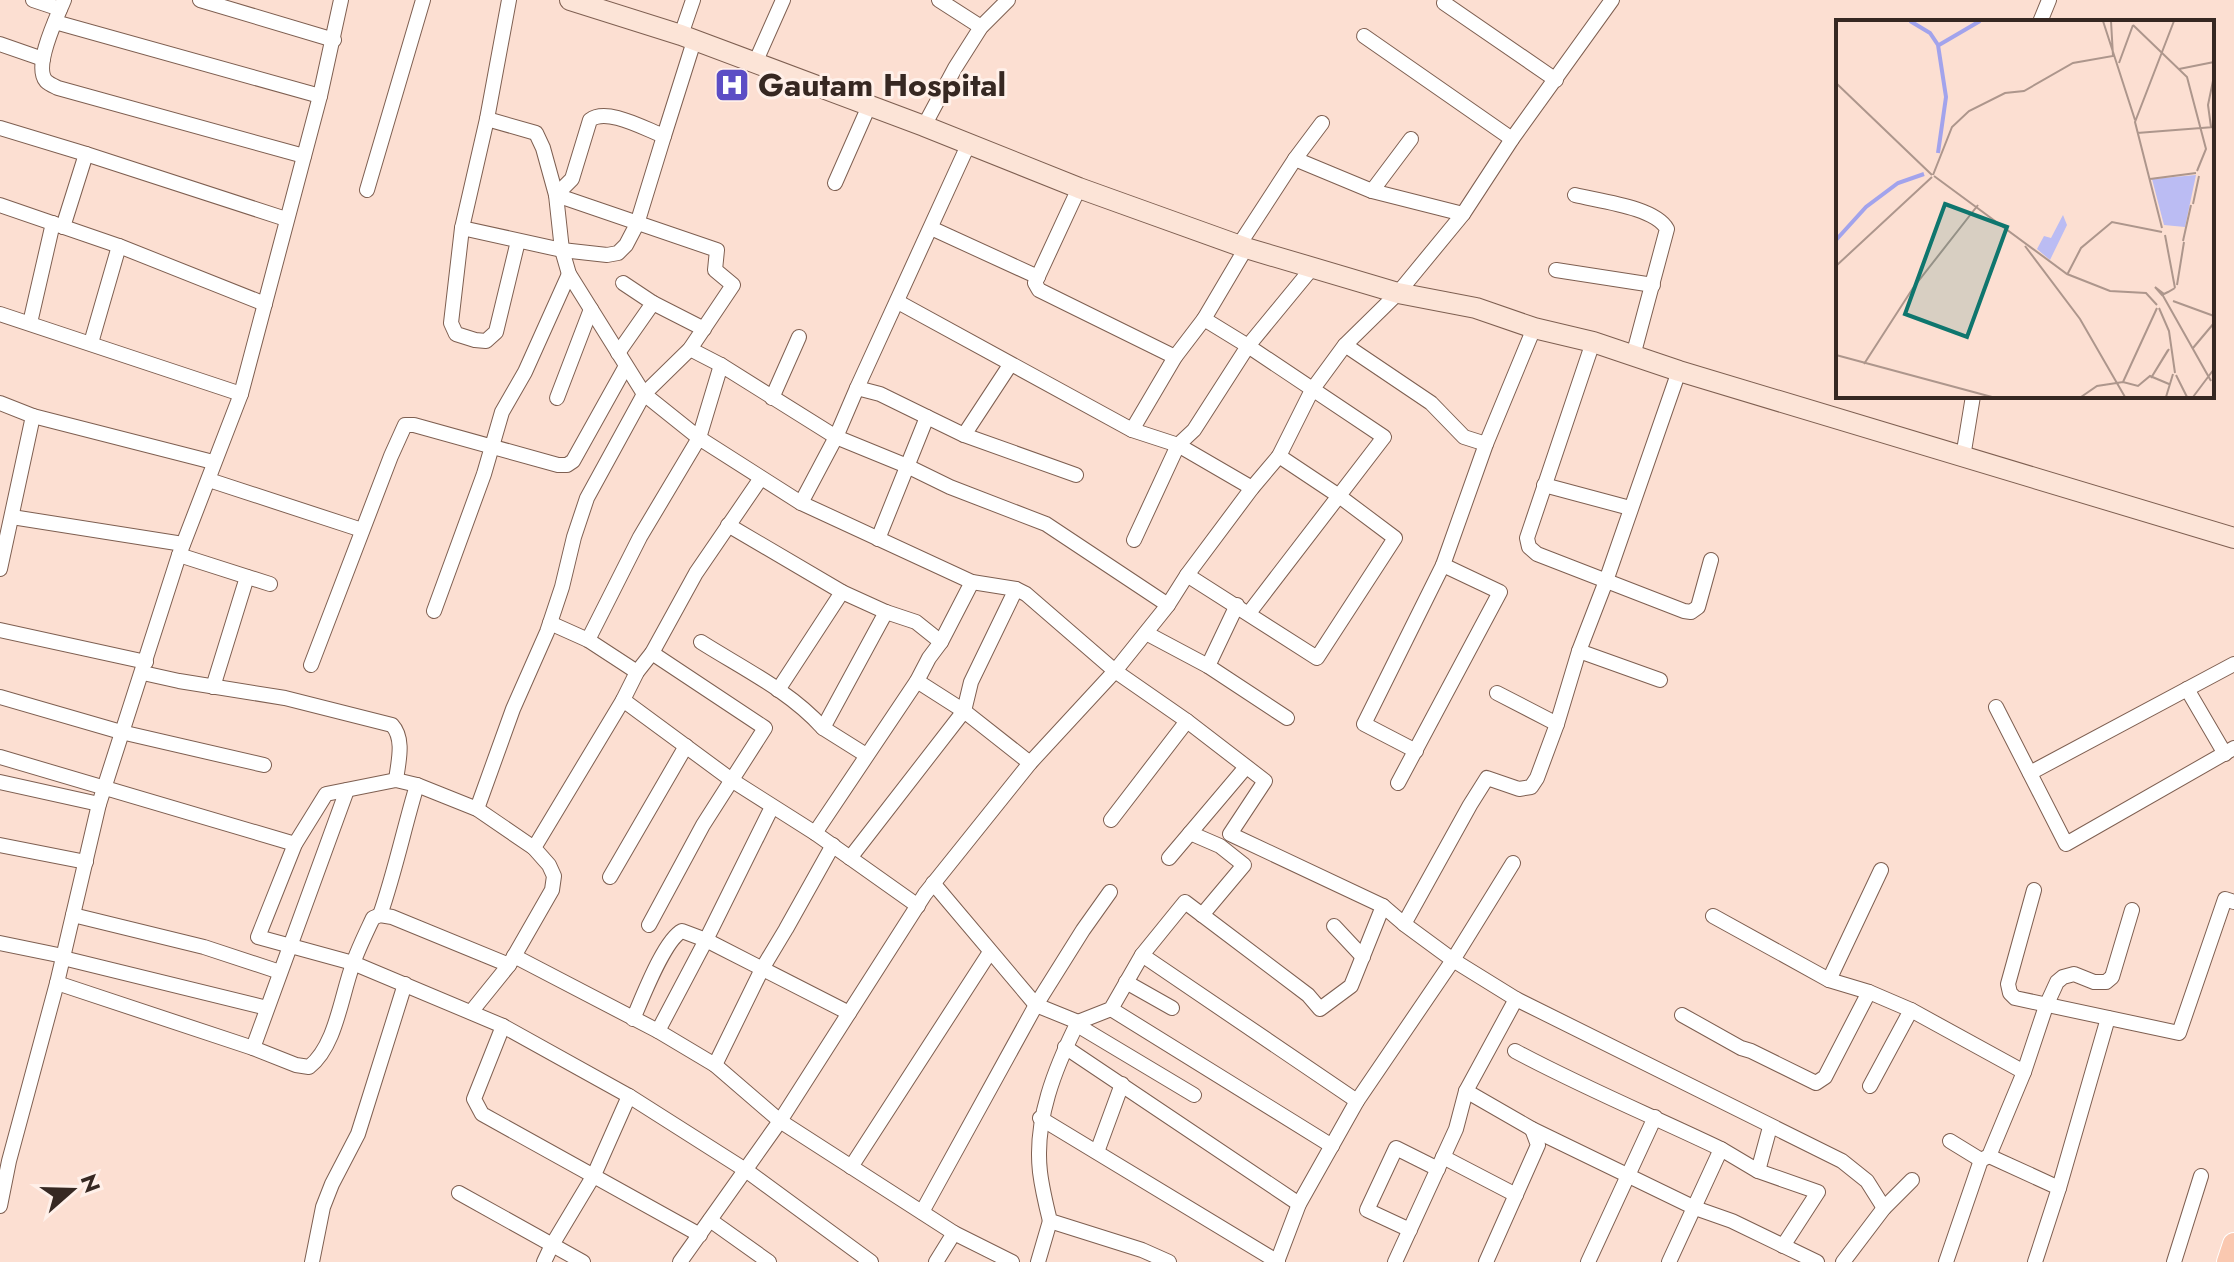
<svg xmlns="http://www.w3.org/2000/svg" width="2234" height="1262" viewBox="0 0 2234 1262" font-family="Jost,sans-serif">
  <rect width="100%" height="100%" fill="#fcdfd2"/>
  <g fill="none" stroke-linecap="round" stroke-linejoin="round">
    <g stroke="#7e5f51" stroke-width="16">
      <g id="street">
        <polyline points="33,0 60,9"/>
        <path d="M64,0C57,17 33,66 46,81C49,84 54,86 58,88L304,156"/>
        <polyline points="200,0 334,40"/>
        <polyline points="509,0 487,119 462,228 562,250 607,255 618,253 626,245 637,224 664,136"/>
        <polyline points="939,0 981,27"/>
        <polyline points="1444,3 1556,80"/>
        <polyline points="55,22 320,96"/>
        <polyline points="2040,22 2049,0"/>
        <polyline points="681,35 693,0"/>
        <polyline points="1364,36 1512,139"/>
        <path d="M694,41L664,136C645,129 607,107 590,120L572,179L556,195L562,250L569,274L644,394L699,438L721,365L836,437L907,466L950,487L1046,524L1168,605"/>
        <polyline points="0,44 43,59"/>
        <polyline points="755,63 783,0"/>
        <polyline points="924,126 955,68 981,27 1008,0"/>
        <polyline points="0,128 86,154 286,219"/>
        <polyline points="1295,159 1372,191 1463,214"/>
        <polyline points="835,183 869,106"/>
        <polyline points="1079,188 1035,283 1039,290 1175,357"/>
        <polyline points="367,190 423,0"/>
        <polyline points="1372,191 1411,139"/>
        <path d="M1575,195C1599,201 1655,207 1667,229L1633,356"/>
        <polyline points="0,205 119,246 265,304"/>
        <polyline points="63,227 86,154"/>
        <polyline points="462,228 451,323 456,334 475,340 486,341 496,332 518,241"/>
        <polyline points="931,228 1038,277"/>
        <polyline points="1239,245 1295,159 1322,123"/>
        <polyline points="1556,270 1653,285"/>
        <polyline points="898,302 1132,430 1175,357 1204,319 1246,248"/>
        <polyline points="653,303 704,329"/>
        <polyline points="0,314 241,394"/>
        <polyline points="1204,319 1248,346 1384,437 1249,613"/>
        <polyline points="30,323 53,223"/>
        <polyline points="1593,342 1527,538 1529,547 1537,554 1684,611 1691,612 1698,607 1711,560"/>
        <polyline points="91,343 119,246"/>
        <polyline points="1345,345 1431,403 1464,437 1486,444"/>
        <polyline points="690,349 721,365"/>
        <polyline points="618,353 653,303 623,283"/>
        <polyline points="557,398 591,309"/>
        <polyline points="772,398 799,337"/>
        <polyline points="0,403 33,416 0,569"/>
        <polyline points="33,416 213,462"/>
        <polyline points="927,417 964,435 1076,475"/>
        <polyline points="1132,430 1178,445 1252,488"/>
        <polyline points="964,435 1010,365"/>
        <polyline points="1963,457 1973,396"/>
        <polyline points="209,480 362,530"/>
        <polyline points="1544,485 1630,508"/>
        <polyline points="801,503 836,437 857,388"/>
        <polyline points="12,517 183,544"/>
        <polyline points="728,525 842,592"/>
        <polyline points="878,539 927,417 880,394 857,388 969,143"/>
        <polyline points="1134,540 1178,445 1194,430 1248,346 1313,267"/>
        <polyline points="179,555 270,584"/>
        <polyline points="1187,575 1317,658 1395,538 1339,496 1279,456"/>
        <polyline points="434,611 484,474 502,412 525,372 569,274"/>
        <polyline points="886,612 916,622 941,642"/>
        <polyline points="550,623 588,640 637,672"/>
        <polyline points="0,630 146,662"/>
        <polyline points="1146,633 1208,666 1287,718"/>
        <polyline points="588,640 640,537 699,438 801,503 972,582 1016,589 1026,594 1115,671 1187,721 1265,781 1230,834 1383,906 1404,924 1470,805 1487,778 1519,789 1531,787 1537,778 1557,724 1579,651 1606,581 1679,371"/>
        <path d="M701,642C742,668 790,691 823,728"/>
        <polyline points="1579,651 1660,680"/>
        <polyline points="311,665 391,456 405,425 414,425 558,465 567,465 573,461 626,366"/>
        <polyline points="1208,666 1237,605"/>
        <path d="M143,673L179,681L285,698L392,725C405,739 398,763 396,780"/>
        <polyline points="917,681 964,711 971,682 1016,589"/>
        <polyline points="213,687 247,577"/>
        <polyline points="2187,689 2225,754"/>
        <polyline points="778,690 842,592 886,612 823,728 866,755"/>
        <polyline points="1497,693 1557,724"/>
        <polyline points="0,697 121,732 264,765"/>
        <polyline points="623,700 733,781 815,833 918,906"/>
        <polyline points="1996,707 2066,844 2234,748"/>
        <polyline points="1416,751 1364,724 1443,565 1486,444 1534,328"/>
        <polyline points="0,757 295,844"/>
        <polyline points="2030,773 2234,664"/>
        <polyline points="0,782 99,804"/>
        <polyline points="1398,783 1500,592 1443,565"/>
        <polyline points="772,807 706,940 658,1031 715,1065 762,969 786,929 833,845"/>
        <polyline points="477,809 513,709 547,632 562,587 574,537 587,498 644,394 690,349 733,285 715,270 717,250 556,195 543,148 536,133 487,119"/>
        <polyline points="1111,820 1187,721"/>
        <polyline points="815,833 917,681 929,658 941,642 972,582"/>
        <polyline points="1190,833 1220,846 1244,865 1202,915"/>
        <polyline points="0,845 86,862"/>
        <polyline points="534,848 477,809 417,785 396,780 326,794 295,844 258,937 353,963 503,1026 629,1096 747,1171 871,1262"/>
        <polyline points="850,858 964,711 1030,763"/>
        <polyline points="1169,858 1246,767"/>
        <polyline points="1881,870 1829,980 1869,992 1911,1010 2024,1072 1989,1156 1981,1160 1946,1262"/>
        <polyline points="610,877 686,746"/>
        <path d="M933,883L1036,1005L1078,1022C1055,1068 1034,1120 1040,1172C1042,1188 1046,1205 1050,1221L1142,1250L1169,1262"/>
        <polyline points="2034,890 2008,984 2010,993 2015,998 2179,1033 2225,899 2234,902"/>
        <polyline points="73,915 204,947 280,972"/>
        <path d="M380,915C395,872 404,828 417,785"/>
        <polyline points="1713,916 1829,980"/>
        <polyline points="1404,924 1453,960 1516,999 1842,1161 1867,1181 1884,1208"/>
        <polyline points="649,925 703,825 765,728 652,653"/>
        <polyline points="1334,926 1363,957"/>
        <polyline points="0,943 63,956"/>
        <polyline points="1142,955 1357,1101"/>
        <polyline points="514,956 658,1031"/>
        <polyline points="63,958 267,1008"/>
        <polyline points="1126,982 1172,1008"/>
        <path d="M57,983L253,1048L296,1065L309,1067C336,1046 341,996 353,964C358,949 366,933 373,918L380,915L392,917L509,965"/>
        <polyline points="1111,1009 1332,1146"/>
        <polyline points="471,1012 509,965 552,890 554,876 549,865 534,848 623,700 637,672 652,653 696,573 761,478"/>
        <polyline points="1682,1015 1741,1048 1751,1051 1816,1083 1825,1077 1869,992"/>
        <path d="M633,1019C642,999 664,940 682,931L706,940L849,1013"/>
        <polyline points="1078,1022 1111,1009 1142,955 1185,902 1308,995 1320,1009 1351,986 1383,906"/>
        <polyline points="1077,1025 1194,1095"/>
        <polyline points="503,1026 474,1099 482,1114 700,1235"/>
        <polyline points="1065,1047 1299,1204"/>
        <polyline points="253,1048 347,790"/>
        <path d="M1515,1051C1582,1087 1652,1116 1721,1149"/>
        <polyline points="715,1065 780,1121 954,1233 1012,1262"/>
        <polyline points="2024,1072 2046,1006 2057,982 2063,977 2074,974 2094,982 2106,982 2112,977 2132,910"/>
        <polyline points="1870,1086 1911,1010"/>
        <polyline points="1466,1091 1532,1129 1695,1208 1732,1221 1817,1262"/>
        <polyline points="1040,1118 1278,1262"/>
        <polyline points="1950,1141 1981,1160"/>
        <polyline points="1097,1152 1122,1084"/>
        <polyline points="1989,1156 2059,1188 2035,1262"/>
        <polyline points="1443,1157 1516,1195"/>
        <polyline points="851,1167 990,952"/>
        <polyline points="1758,1171 1818,1192 1783,1246"/>
        <polyline points="2059,1188 2108,1018"/>
        <polyline points="459,1193 583,1262"/>
        <polyline points="0,1206 9,1161 57,983 99,804 179,555 241,394 320,96 341,0"/>
        <polyline points="922,1212 1036,1005 1083,930 1110,892"/>
        <polyline points="710,1220 769,1262"/>
        <polyline points="1410,1230 1367,1210 1396,1148 1438,1169"/>
        <polyline points="312,1262 323,1207 332,1184 358,1134 405,984"/>
        <polyline points="544,1262 552,1245 594,1175 629,1096"/>
        <polyline points="680,1262 780,1121 925,894 1030,763 1115,671 1168,605 1187,575 1252,488 1279,456 1312,390 1345,345 1398,293 1463,214 1512,139 1612,0"/>
        <polyline points="936,1262 954,1233"/>
        <polyline points="1038,1262 1050,1221"/>
        <polyline points="1277,1262 1299,1204 1357,1101 1453,960 1513,863"/>
        <polyline points="1395,1262 1456,1129 1466,1091 1516,999"/>
        <polyline points="1486,1262 1538,1145 1532,1129"/>
        <polyline points="1588,1262 1655,1117"/>
        <polyline points="1669,1262 1721,1149 1758,1171 1770,1127"/>
        <polyline points="1843,1262 1884,1208 1912,1180"/>
        <polyline points="2174,1262 2201,1176"/>
      </g>
    </g>
    <g stroke="#7e5f51" stroke-width="22">
      <polyline id="secondary" points="570,0 681,35 924,126 1079,188 1246,248 1398,293 1476,308 1534,328 1593,342 1679,371 2234,538"/>
    </g>
    <g stroke="#fff" stroke-width="24">
      <polyline id="primary" points="2228,1262 2234,1244"/>
    </g>
    <use href="#street" stroke="#fff" stroke-width="14"/>
    <use href="#secondary" stroke="#fce4d7" stroke-width="20"/>
    <use href="#primary" stroke="#fac8b0" stroke-width="22"/>
  </g>
  <defs>
    <g id="hospital-square" transform="scale(1.8)"><rect x="-9" y="-9" width="18" height="18" rx="4" fill="#5c4dc5" stroke="#fff0e9"/><path d="M-5-5h3v3.5h4V-5h3V5h-3V1.5h-4V5h-3Z" fill="#fff"/></g>
  </defs>
  <g fill-rule="evenodd">
    <use href="#hospital-square" x="732" y="85"/>
  </g>
  <g text-anchor="middle" stroke-width="6" stroke-linejoin="round" paint-order="stroke">
    <g font-size="32" font-weight="bold" fill="#362822" stroke="#fff0e9" text-anchor="start">
      <text x="758" y="96">Gautam Hospital</text>
    </g>
  </g>
  <g transform="translate(1836 20)">
    <rect width="378" height="378" fill="#fcdfd2"/>
    <path d="M360,155L349,207L328,205L316,159ZM227,195L231,205L214,240L201,229L208,216L215,218Z" fill="#bbbcf3"/>
    <path fill="none" stroke="#a2a3ec" stroke-width="4" d="M74,1L94,13L102,25L110,77L102,133M103,25L144,1M0,220L30,187L62,163L88,154"/>
    <path fill="none" stroke="#ad968c" stroke-width="2" d="M267,1L299,100M297,5L351,57L370,129L361,151M378,14V43M283,43L297,5M343,49L378,42M0,63L96,155M375,107L372,85L378,56M301,113L378,107M97,155L116,107L133,91L169,73L188,71L237,43L277,36L275,1M98,156L231,254L274,271L310,273L321,285M314,159L360,153M357,184L363,156M326,208L299,102L338,1M329,215L339,268M347,221L355,185M189,226L244,299L289,377M0,246L96,157M231,255L245,228L276,202L326,212M341,265L348,222M326,274L375,361M328,274L319,267L326,275L332,272L339,268M337,281L378,296M323,288L333,311L339,353M357,328L378,303M332,330L315,358L333,329M0,335L156,377M28,344L77,268L142,185M340,355L351,377M287,362L321,288M245,377L261,366L287,362L302,366L314,356L333,364M330,377L337,354M357,377L378,349"/>
    <path fill="#0f766e" fill-opacity="0.15" stroke="#0f766e" stroke-width="4" d="M109,184L171,207L131,317L69,294Z"/>
    <rect width="378" height="378" fill="none" stroke="#362822" stroke-width="4"/>
  </g>
  <g transform="translate(72 1190) rotate(70)" stroke="#fff0e9" stroke-width="6" paint-order="stroke">
  <path d="M0-6L14 30L0 20L-14 30Z" fill="#362822"/>
  <text y="-12" font-size="22" font-weight="bold" text-anchor="middle" fill="#362822">N</text>
  </g>
</svg>
